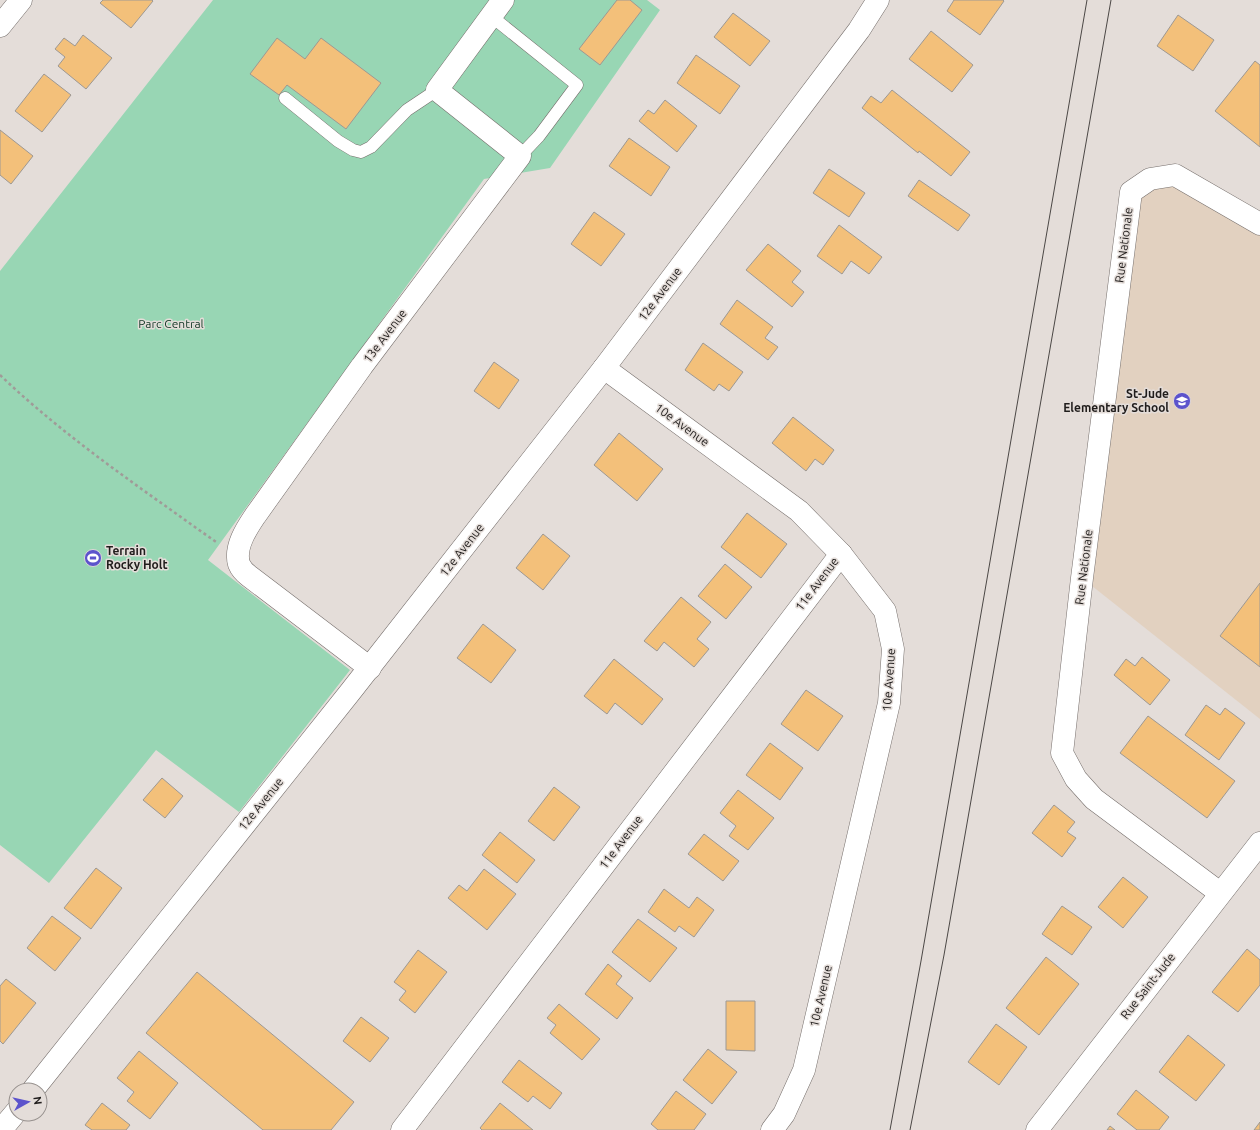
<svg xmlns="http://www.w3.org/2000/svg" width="1260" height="1130" viewBox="0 0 1260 1130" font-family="Ubuntu,sans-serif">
  <rect width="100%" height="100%" fill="#e4ddd9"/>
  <polygon fill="#e2d1c0" points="1175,175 1260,224 1260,719 1082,578 1131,192"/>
  <polygon fill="#98d6b4" points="213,0 647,0 660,10 550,168 484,179 208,560 350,670 239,812 156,750 49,883 0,845 0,271"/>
  <g fill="#f3c07a" stroke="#9d9893">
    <polygon points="103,0 152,0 153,1 131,28 100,3"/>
    <polygon points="617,0 630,0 642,10 600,65 579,49"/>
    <polygon points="954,0 1003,0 1004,1 980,35 947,11"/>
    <polygon points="733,13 770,41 750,66 714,37"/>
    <polygon points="1178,15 1214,40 1193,71 1157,46"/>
    <polygon points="931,31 973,65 952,92 909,59"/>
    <polygon points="83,35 112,58 86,89 58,66 65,57 55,49 64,38 75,46"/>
    <polygon points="277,38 305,59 321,38 381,83 346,129 287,85 279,95 250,74"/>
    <polygon points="696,55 740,86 720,114 677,83"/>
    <polygon points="1255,61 1260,65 1260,147 1215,111"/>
    <polygon points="44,74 71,95 42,132 15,111"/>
    <polygon points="892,90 970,152 951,176 919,151 918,153 862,108 871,96 881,103"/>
    <polygon points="665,100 697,126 677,152 639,121 648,110 654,114"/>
    <polygon points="0,130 33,156 11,184 0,175"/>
    <polygon points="629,138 670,167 651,196 609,166"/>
    <polygon points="829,169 865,193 849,217 813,193"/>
    <polygon points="919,180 970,215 958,231 908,196"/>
    <polygon points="594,212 625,234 601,266 571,244"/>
    <polygon points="839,225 882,257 869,274 851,261 842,274 817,256"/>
    <polygon points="768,244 801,271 792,282 804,292 792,307 746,270"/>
    <polygon points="737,300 773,327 765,338 778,347 768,360 720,324"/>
    <polygon points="703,343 743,372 729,391 719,384 714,391 685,370"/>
    <polygon points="494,362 519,380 499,409 474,391"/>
    <polygon points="793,417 834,450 823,465 815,459 806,471 772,443"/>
    <polygon points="619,433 663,469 637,501 594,465"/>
    <polygon points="747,513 787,544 761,578 721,547"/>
    <polygon points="543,534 570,556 543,590 516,568"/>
    <polygon points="725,564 752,587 726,619 698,596"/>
    <polygon points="1260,583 1260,667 1220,636"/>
    <polygon points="681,597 711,622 697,639 709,649 694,667 664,642 657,651 644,641"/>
    <polygon points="483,624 516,650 491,683 457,658"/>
    <polygon points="1142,657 1170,680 1150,705 1114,675 1126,659 1135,666"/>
    <polygon points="614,659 663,699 642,725 615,703 607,714 584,696"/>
    <polygon points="806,690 843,716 818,751 781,724"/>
    <polygon points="1206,705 1220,715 1225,708 1245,723 1219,760 1185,735"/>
    <polygon points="1148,716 1235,781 1207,818 1120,753"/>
    <polygon points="770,743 803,768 780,800 746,775"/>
    <polygon points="162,778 183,796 165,818 143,800"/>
    <polygon points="554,787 580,807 554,841 528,821"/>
    <polygon points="738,790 774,818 748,850 729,836 736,826 720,813"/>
    <polygon points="1054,805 1075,822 1067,832 1076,838 1062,857 1032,833"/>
    <polygon points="500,832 535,860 517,883 482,855"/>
    <polygon points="704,834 739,861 723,881 688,854"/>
    <polygon points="96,868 122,888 91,929 64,908"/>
    <polygon points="484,869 516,894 487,930 448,898 459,885 467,891"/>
    <polygon points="1123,877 1148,897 1123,928 1098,907"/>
    <polygon points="664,889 689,908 697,897 714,910 694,937 679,926 675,932 648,912"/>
    <polygon points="1062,906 1092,927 1072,955 1042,934"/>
    <polygon points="52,916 81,938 55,971 27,948"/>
    <polygon points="638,919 677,948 650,982 612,952"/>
    <polygon points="1247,949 1260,960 1260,985 1238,1012 1212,992"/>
    <polygon points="418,950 447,972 415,1013 399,1000 406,991 394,982"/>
    <polygon points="1046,957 1079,984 1039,1035 1006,1008"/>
    <polygon points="608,964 622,976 616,984 633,998 617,1019 585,994"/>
    <polygon points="197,972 354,1102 331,1130 263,1130 146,1033"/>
    <polygon points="6,979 36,1003 3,1044 0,1041 0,986"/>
    <polygon points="726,1001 755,1001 755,1051 726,1050"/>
    <polygon points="559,1004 600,1039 582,1060 550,1033 556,1025 547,1018"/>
    <polygon points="361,1017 389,1038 370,1062 343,1041"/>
    <polygon points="996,1024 1027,1047 999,1085 968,1062"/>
    <polygon points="1188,1035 1225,1065 1196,1101 1159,1072"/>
    <polygon points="708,1049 737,1072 712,1104 683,1080"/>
    <polygon points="139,1051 178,1083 150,1119 127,1101 134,1092 117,1078"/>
    <polygon points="519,1060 562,1093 550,1109 533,1096 528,1102 502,1082"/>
    <polygon points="1136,1090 1169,1117 1159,1130 1137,1130 1117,1114"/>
    <polygon points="676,1091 706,1114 694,1130 658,1130 651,1124"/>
    <polygon points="102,1103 130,1125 126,1130 92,1130 85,1125"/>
    <polygon points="500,1103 533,1130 482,1130 480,1128"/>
    <polygon points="1260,1122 1260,1130 1254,1130"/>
    <polygon points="1110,1126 1115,1130 1107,1130"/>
  </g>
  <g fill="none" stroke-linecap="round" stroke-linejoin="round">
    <g stroke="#766f6c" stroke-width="13">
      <g id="lane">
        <polyline points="491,16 577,85 539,136 520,156"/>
        <polyline points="285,98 338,141 353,150 361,152 371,147 407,110 437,90"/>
      </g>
    </g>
    <g stroke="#766f6c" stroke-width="23">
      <g id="street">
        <polyline points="0,26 21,0"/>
        <polyline points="604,368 799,511 841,554 885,611 893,649 889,703 804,1070 784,1114 772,1130"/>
        <path d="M370,668L249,576C245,573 241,569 239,564C234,547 247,528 255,516L362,366L520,156L437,90L503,0"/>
        <polyline points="1220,893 1094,799 1076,779 1062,753 1082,578 1131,192 1150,179 1175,175 1260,224"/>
        <polyline points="33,1090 351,691 604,368 859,30 878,0"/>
        <polyline points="1,1130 16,1112"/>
        <polyline points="402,1130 841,554"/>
        <polyline points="1037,1130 1260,843"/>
      </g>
    </g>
    <path stroke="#a09b98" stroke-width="2.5" stroke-dasharray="3 3" stroke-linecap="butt" d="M0,375C66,438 142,489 216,542"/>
    <use href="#lane" stroke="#fff" stroke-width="12"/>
    <use href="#street" stroke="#fff" stroke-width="22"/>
    <g stroke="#4b4745" stroke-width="1">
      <polyline points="890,1130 921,961 1087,0"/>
      <polyline points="910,1130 944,955 1111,0"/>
    </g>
  </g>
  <defs>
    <g id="school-disc" transform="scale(0.9)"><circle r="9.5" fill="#5c53cc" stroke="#e4ddd9"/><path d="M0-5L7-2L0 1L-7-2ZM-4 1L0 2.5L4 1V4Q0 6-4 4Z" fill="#fff"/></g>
    <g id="stadium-disc" transform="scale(0.9)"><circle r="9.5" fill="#5c53cc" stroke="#e4ddd9"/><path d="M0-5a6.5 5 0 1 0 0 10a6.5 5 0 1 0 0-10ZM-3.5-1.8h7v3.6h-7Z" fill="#fff"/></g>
  </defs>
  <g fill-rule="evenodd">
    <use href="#school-disc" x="1182" y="401"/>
    <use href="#stadium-disc" x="93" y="558"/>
  </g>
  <g text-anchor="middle" stroke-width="3" stroke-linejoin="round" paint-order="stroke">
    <g font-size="12" fill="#201d1c" stroke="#e4ddd9">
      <text transform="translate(1124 245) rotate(-83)" y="4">Rue Nationale</text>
      <text transform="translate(660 294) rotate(-53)" y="4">12e Avenue</text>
      <text transform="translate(385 336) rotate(-53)" y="4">13e Avenue</text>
      <text transform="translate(682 425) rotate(36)" y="4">10e Avenue</text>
      <text transform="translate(462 550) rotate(-52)" y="4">12e Avenue</text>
      <text transform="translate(1084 567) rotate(-83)" y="4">Rue Nationale</text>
      <text transform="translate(817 584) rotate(-53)" y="4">11e Avenue</text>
      <text transform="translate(889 680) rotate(-86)" y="4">10e Avenue</text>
      <text transform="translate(261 804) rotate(-51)" y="4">12e Avenue</text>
      <text transform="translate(621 842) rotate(-53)" y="4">11e Avenue</text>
      <text transform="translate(1148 986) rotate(-52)" y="4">Rue Saint-Jude</text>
      <text transform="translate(821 996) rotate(-77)" y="4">10e Avenue</text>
    </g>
    <g font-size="12" fill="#123826" stroke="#e4ddd9">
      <text x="171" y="328">Parc Central</text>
    </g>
    <g font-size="12" font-weight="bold" fill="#201d1c" stroke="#e4ddd9" text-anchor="end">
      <text x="1169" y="398">St-Jude<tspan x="1169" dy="14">Elementary School</tspan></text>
      <text x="106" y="555" text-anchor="start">Terrain<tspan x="106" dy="14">Rocky Holt</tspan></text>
    </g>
  </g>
  <g transform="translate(28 1102) rotate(82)"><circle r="19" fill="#e4ddd9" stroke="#96908d"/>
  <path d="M0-3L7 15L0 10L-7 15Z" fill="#5c53cc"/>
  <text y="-6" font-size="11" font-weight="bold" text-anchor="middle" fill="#201d1c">N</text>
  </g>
</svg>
